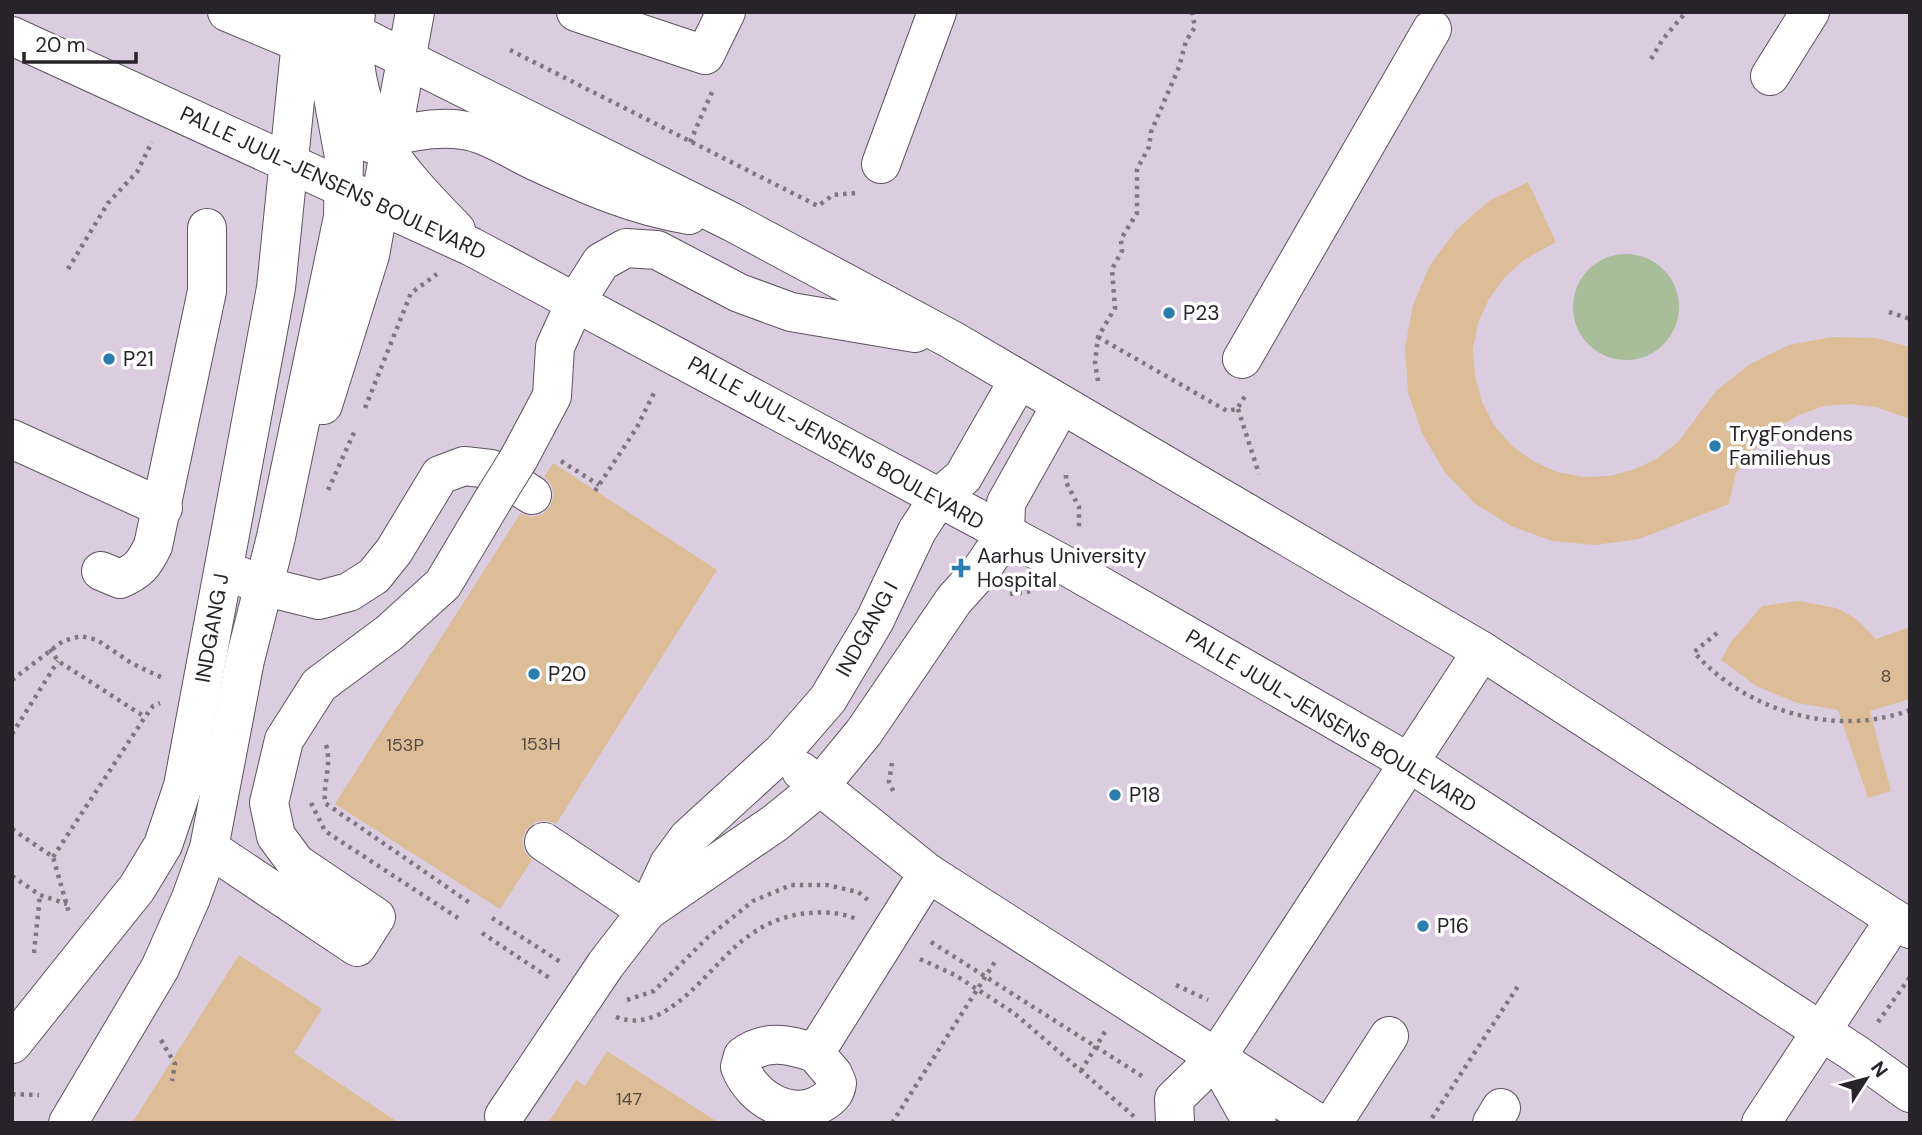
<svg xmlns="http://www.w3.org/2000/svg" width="1922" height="1135" viewBox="0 0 1922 1135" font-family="'DM Sans',sans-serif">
  <rect width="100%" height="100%" fill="#e4dae7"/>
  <rect fill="#dbcddf" x="12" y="12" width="1898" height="1111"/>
  <circle fill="#a8bd99" cx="1626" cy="307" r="53"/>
  <g fill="#dcbd97">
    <polygon points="1528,182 1556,242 1524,260 1504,278 1489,299 1478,323 1473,349 1475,376 1482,402 1494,425 1511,445 1533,461 1557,472 1583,477 1609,476 1635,469 1658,458 1679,441 1716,391 1750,364 1789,345 1832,337 1876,338 1910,347 1910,419 1876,407 1850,404 1824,406 1799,415 1776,428 1757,447 1736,473 1729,504 1639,539 1595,545 1552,541 1511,526 1474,503 1444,471 1422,433 1408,392 1405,348 1413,305 1430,265 1456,230 1489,201"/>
    <polygon points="553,463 717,570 556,824 546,820 535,822 526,830 522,840 524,851 532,860 500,909 335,804 520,514 532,517 543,514 550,507 554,495 551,484 544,477"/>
    <polygon points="1798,601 1836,608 1855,618 1876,639 1910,627 1910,699 1870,711 1891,791 1868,798 1838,710 1797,703 1756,686 1721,660 1731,642 1762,606"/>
    <polygon points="239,955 322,1009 294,1053 399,1123 132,1123"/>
    <polygon points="607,1051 719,1123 548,1123 576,1080 585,1086"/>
  </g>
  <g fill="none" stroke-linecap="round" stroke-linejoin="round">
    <g stroke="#5c545f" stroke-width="40">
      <g id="minor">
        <polyline points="227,12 301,43 324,48"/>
        <polyline points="312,12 732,222 952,340 1482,651 1910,929"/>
        <path d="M356,12C344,112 391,164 456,230"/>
        <polyline points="576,12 705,55 726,12"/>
        <polyline points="12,36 472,247 1059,562 1408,762 1856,1054 1910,1093"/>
        <polyline points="1770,76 1810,12"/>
        <path d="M372,144C398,133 434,126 462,130C488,133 513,151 537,162C587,185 634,206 689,215"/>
        <polyline points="881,164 937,12"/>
        <polyline points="1242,359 1432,29"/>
        <polyline points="323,405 370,255 415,12"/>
        <polyline points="12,439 163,508"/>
        <polyline points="519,458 552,396 555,347 575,303 601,262 626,248 657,250 739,293 791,312 915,333"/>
        <path d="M101,571L120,579C139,571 144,564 153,546L207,291V228"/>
        <polyline points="240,576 263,586 319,600 349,592 374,576 394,551 440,475 464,466 491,469 532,495"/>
        <polyline points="801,771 928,873 1318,1123"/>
        <polyline points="544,842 647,911"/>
        <polyline points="209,848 357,947 376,917 296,863 276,836 269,803 284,740 319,685 389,633 443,584 493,500"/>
        <polyline points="647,911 775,823 818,788 864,732 954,600 981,570 1005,535 1006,503 1061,405"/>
        <polyline points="12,1044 137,888 163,845 183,786 276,288 303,21"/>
        <path d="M815,1053C789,1044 766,1039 743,1056L740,1067C753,1100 794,1123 825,1101C832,1096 836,1092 837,1083L833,1074L815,1053L928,873"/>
        <polyline points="1218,1062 1248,1115 1257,1123"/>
        <polyline points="504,1116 606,964 647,911 669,864 688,838 782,752 828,699 875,620 917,531 939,497 963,477 1018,381"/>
        <polyline points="68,1123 160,968 191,898 209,848 245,660 276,537 343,217 344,157 331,86 317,47 296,12"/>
        <polyline points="1175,1123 1174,1099 1216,1058 1482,651"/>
        <polyline points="1333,1123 1389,1036"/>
        <polyline points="1492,1123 1501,1108"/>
        <polyline points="1761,1123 1895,919"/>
      </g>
    </g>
    <g stroke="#7d7780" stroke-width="4.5" stroke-dasharray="3.5 5" stroke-linecap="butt">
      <polyline points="510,50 818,206 833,195 856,193"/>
      <polyline points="1651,59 1663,39 1686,12"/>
      <polyline points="690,142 712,92"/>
      <polyline points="68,269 108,203 137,172 152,142"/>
      <polyline points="1889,312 1910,319"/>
      <polyline points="1098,337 1227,411 1237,409 1245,396"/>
      <polyline points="1098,381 1095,363 1098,337 1115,308 1112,269 1122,251 1121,239 1137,213 1137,169 1149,147 1151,132 1179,67 1186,41 1195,27 1192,12"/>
      <polyline points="365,408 411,293 437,274"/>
      <polyline points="1238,409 1259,474"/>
      <polyline points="561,461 599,485"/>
      <polyline points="1066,475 1066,482 1079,507 1079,530"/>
      <polyline points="328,490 356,428"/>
      <polyline points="595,491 636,429 656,389"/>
      <polyline points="1010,594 1032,591"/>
      <path d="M1717,633L1694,652C1745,711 1836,738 1910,710"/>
      <polyline points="50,649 58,661 145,717"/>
      <polyline points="12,680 63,641 81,636 97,640 133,664 165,679"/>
      <polyline points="12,734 58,661"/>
      <path d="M326,745C332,764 323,783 325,803L470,903"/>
      <polyline points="892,763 889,782 895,795"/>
      <polyline points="311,803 325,831 458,918"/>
      <polyline points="12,829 53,857 69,913"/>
      <polyline points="53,857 145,717 153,706 160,703"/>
      <polyline points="12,876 40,895 67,904"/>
      <polyline points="492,918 562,963"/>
      <polyline points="482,933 551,979"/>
      <polyline points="931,942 1145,1078"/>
      <polyline points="34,953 40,895"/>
      <polyline points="920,959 955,975 1014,1013 1137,1119"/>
      <polyline points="1176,985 1208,1000"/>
      <polyline points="627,1000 654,991 707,938 753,901 791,885 827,885 858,892 868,900"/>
      <path d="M616,1017C669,1038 712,960 750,935C768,922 787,915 809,913C825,912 841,912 856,919"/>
      <polyline points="1878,1022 1910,977"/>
      <polyline points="161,1040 175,1064 172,1081"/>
      <polyline points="1081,1071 1106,1030"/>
      <polyline points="12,1094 39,1095"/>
      <polyline points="1432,1118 1520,983"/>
      <polyline points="892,1123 996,960"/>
    </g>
    <use href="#minor" stroke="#fff" stroke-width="38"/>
    <g stroke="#5c545f" stroke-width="40" stroke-linecap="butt">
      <polyline id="minor-bridge" points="493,500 519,458"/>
    </g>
    <use href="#minor-bridge" stroke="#fff" stroke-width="38"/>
  </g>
  <g fill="#2b7dae" stroke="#fff" stroke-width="2.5">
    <circle cx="1169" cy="313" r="7"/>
    <circle cx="109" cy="359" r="7"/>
    <circle cx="1715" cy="446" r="7"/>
    <path d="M957.5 557.5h7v7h7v7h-7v7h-7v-7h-7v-7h7z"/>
    <circle cx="534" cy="674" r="7"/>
    <circle cx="1115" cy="795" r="7"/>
    <circle cx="1423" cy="926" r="7"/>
  </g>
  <g text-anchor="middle" stroke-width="7" stroke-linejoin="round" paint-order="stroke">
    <g font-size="18" fill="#544a44">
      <text x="1886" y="682">8</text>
      <text x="541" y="750">153H</text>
      <text x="405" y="751">153P</text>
      <text x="629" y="1105">147</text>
    </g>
    <g font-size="21" fill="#272429" stroke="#fff">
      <text transform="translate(333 183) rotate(25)" y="7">PALLE JUUL-JENSENS BOULEVARD</text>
      <text transform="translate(836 443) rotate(29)" y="7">PALLE JUUL-JENSENS BOULEVARD</text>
      <text transform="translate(212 628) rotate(-80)" y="7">INDGANG J</text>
      <text transform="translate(867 629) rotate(-61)" y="7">INDGANG I</text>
      <text transform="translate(1331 721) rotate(31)" y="7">PALLE JUUL-JENSENS BOULEVARD</text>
    </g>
    <g font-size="21" fill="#272429" stroke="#fff" text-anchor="start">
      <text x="1183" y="320">P23</text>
      <text x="123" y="366">P21</text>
      <text x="1729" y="441">TrygFondens<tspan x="1729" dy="24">Familiehus</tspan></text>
      <text x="977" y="563">Aarhus University<tspan x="977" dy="24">Hospital</tspan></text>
      <text x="548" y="681">P20</text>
      <text x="1129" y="802">P18</text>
      <text x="1437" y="933">P16</text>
    </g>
  </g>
  <rect width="1922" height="1135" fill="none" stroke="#272429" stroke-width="28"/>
  <g transform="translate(1866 1079) rotate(54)" stroke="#ffffff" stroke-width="5" paint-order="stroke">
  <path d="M0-5L12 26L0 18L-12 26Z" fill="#272429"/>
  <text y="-10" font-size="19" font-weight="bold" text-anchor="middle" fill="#272429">N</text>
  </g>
  <path d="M24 52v10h112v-10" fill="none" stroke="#272429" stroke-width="3.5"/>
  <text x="35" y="52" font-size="21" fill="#272429" stroke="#ffffff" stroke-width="5" paint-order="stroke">20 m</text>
</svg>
